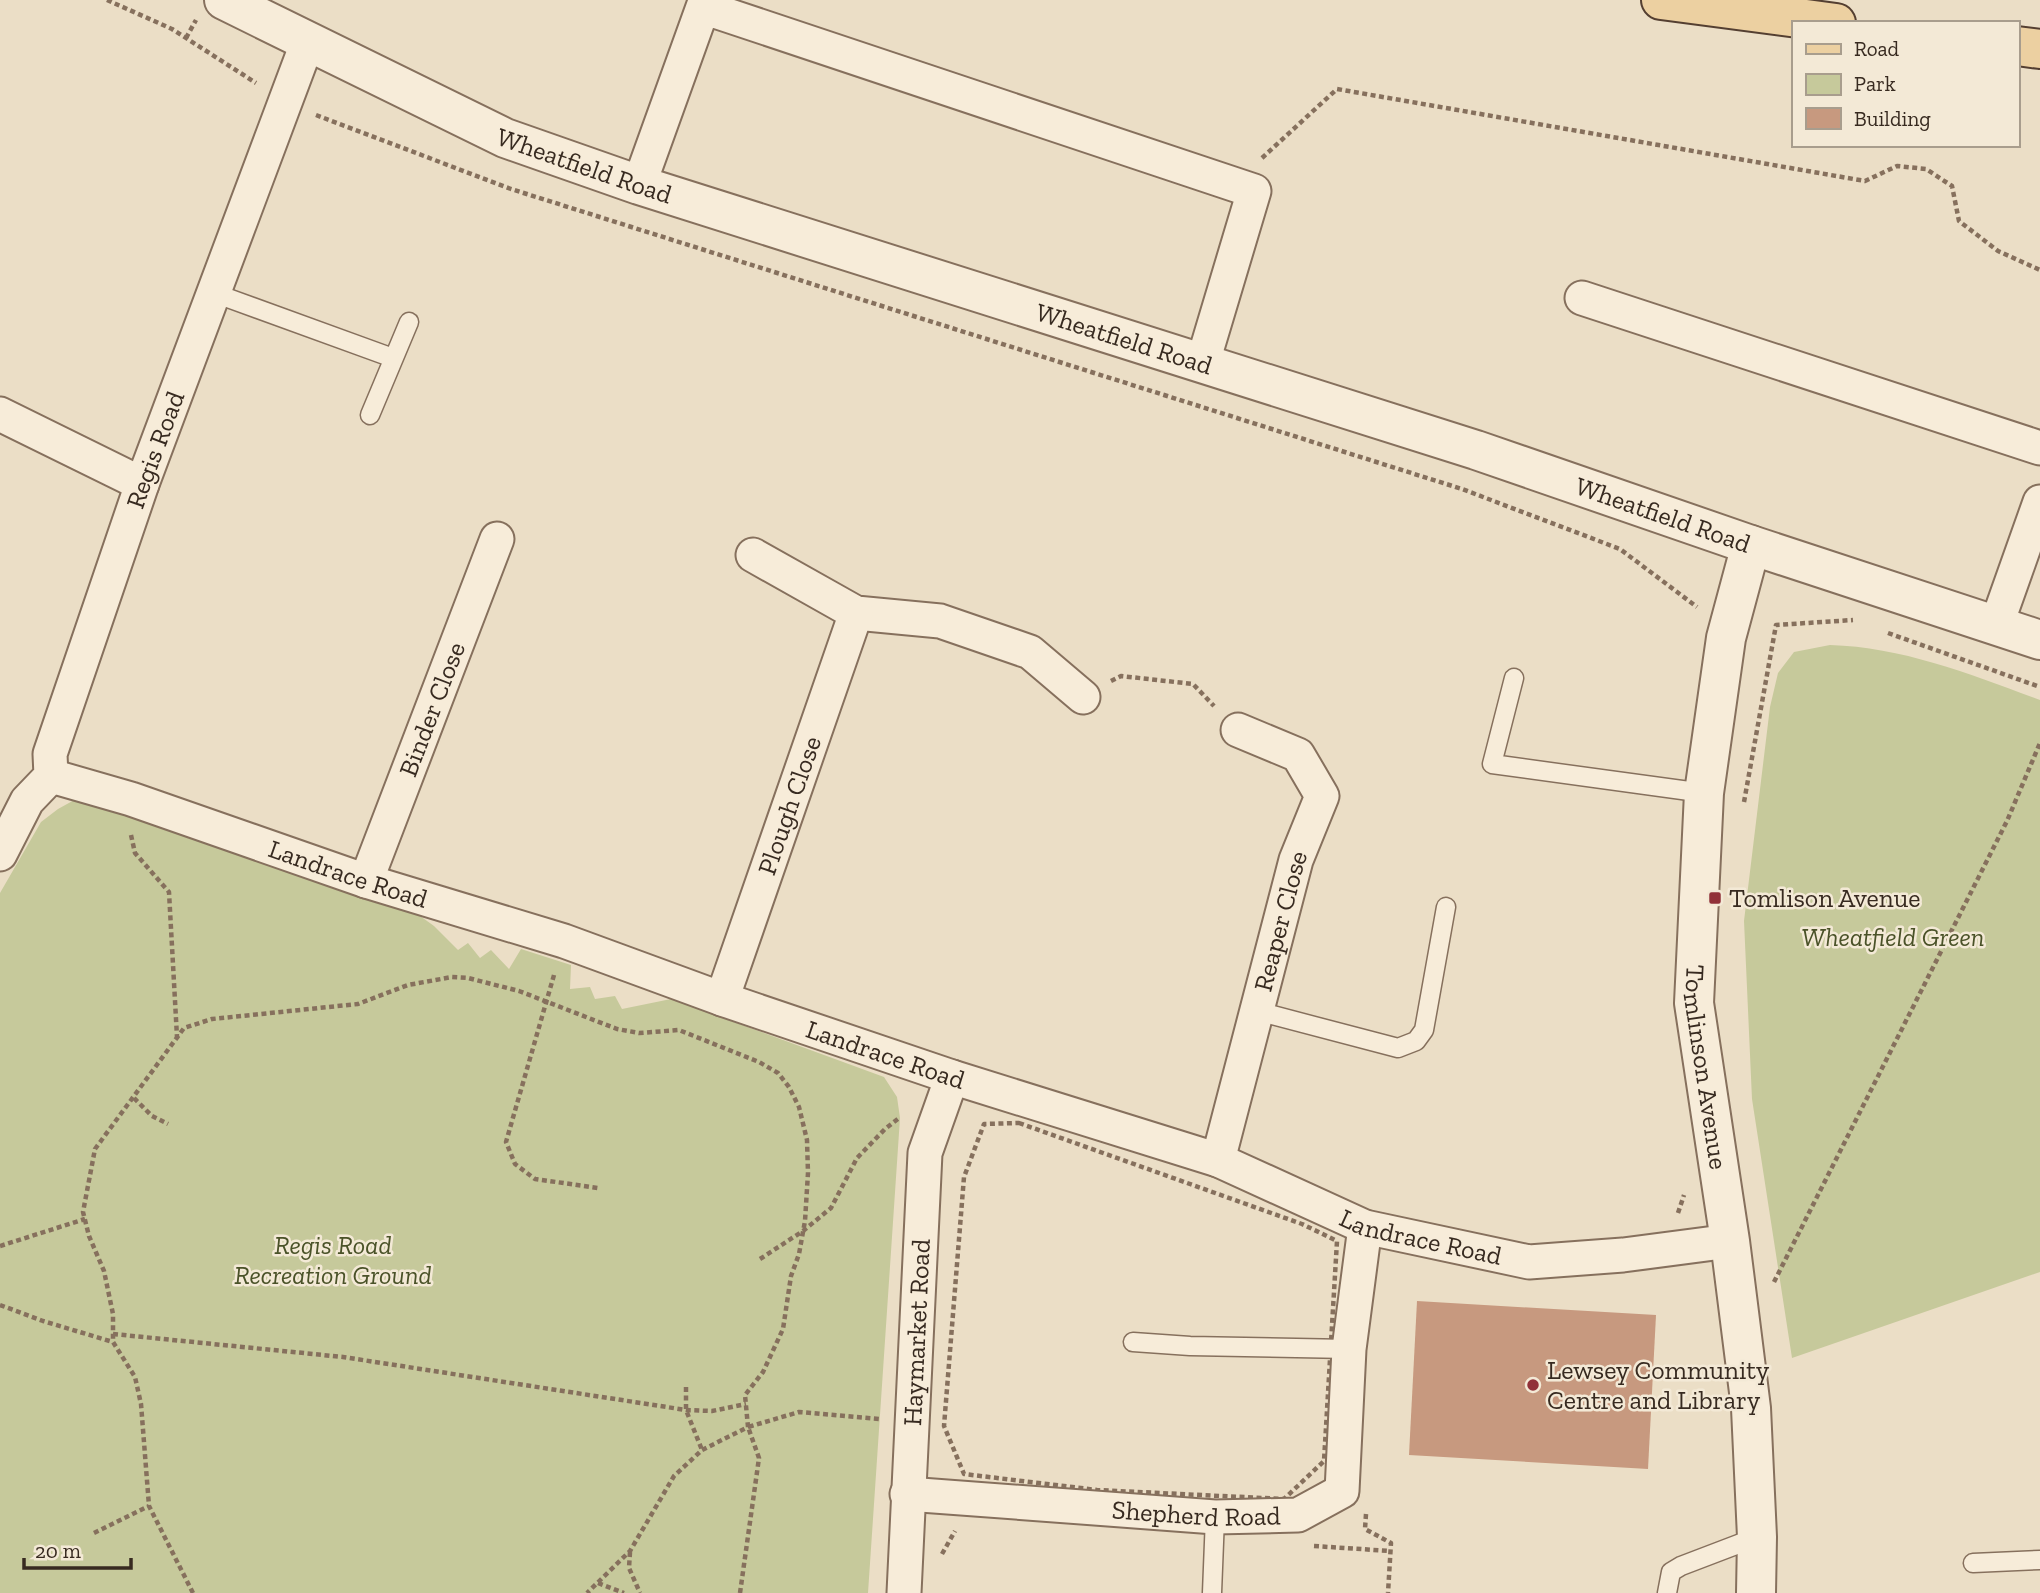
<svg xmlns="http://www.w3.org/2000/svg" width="2040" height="1593" viewBox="0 0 2040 1593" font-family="'Zilla Slab',serif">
  <rect width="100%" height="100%" fill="#ebdec6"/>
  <g fill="#c6c99b">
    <path d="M1830,645C1903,647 1972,675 2040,700V1272L1792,1358L1752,1099L1744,921L1770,707L1778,673L1794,652Z"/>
    <polygon points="78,798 409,908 434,926 458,950 468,943 480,958 491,950 509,969 521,949 571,965 570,989 590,987 595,999 615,996 622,1009 671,999 884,1077 897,1097 900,1118 868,1593 0,1593 0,893 41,822 58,809"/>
  </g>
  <polygon fill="#c7997f" points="1417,1301 1656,1315 1648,1469 1409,1455"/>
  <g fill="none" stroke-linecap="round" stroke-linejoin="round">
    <g stroke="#86705d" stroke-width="21">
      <g id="service">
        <polyline points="214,293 393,358"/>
        <polyline points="370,415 409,322"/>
        <polyline points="1514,678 1492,764 1704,793"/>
        <polyline points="1257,1011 1398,1048 1416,1041 1424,1030 1446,907"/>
        <polyline points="1133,1342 1190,1346 1349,1349"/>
        <polyline points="1973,1563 2040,1560"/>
        <polyline points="1212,1593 1215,1517"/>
        <polyline points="1667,1593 1671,1572 1681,1566 1757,1537"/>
      </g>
    </g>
    <g stroke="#86705d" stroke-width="37">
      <g id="minor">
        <polyline points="639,185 703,7 1254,191 1202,365"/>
        <polyline points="1582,298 2040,448"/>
        <polyline points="0,414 142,484"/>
        <polyline points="753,555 856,613 940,621 1030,652 1083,697"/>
        <polyline points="1996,626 2040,502"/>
        <path id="s1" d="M51,776L131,799L366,881L564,941L722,999L952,1077L1218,1160L1365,1227L1529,1262L1623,1255L1730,1241"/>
        <path id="s2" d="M0,854L27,801L51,776L50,754L142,484L308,41"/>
        <path id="s3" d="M366,881L497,539"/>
        <path id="s4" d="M722,999L856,613"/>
        <path id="s5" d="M1218,1160L1296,860L1322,796L1298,755L1238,730"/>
        <path id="s6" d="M907,1494L1215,1517L1298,1515L1342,1491L1349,1349L1365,1227"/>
        <path id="s7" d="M904,1593L925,1153L952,1077"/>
      </g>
    </g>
    <g stroke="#86705d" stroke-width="42">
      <g id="tertiary">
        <path id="s8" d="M224,0L505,138L639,185L1476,450L1751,545L2040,640"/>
        <path id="s9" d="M1751,545L1726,638L1704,793L1694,1003L1730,1241L1751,1408L1757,1537L1756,1593"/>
      </g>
    </g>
    <g stroke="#543f31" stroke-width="42">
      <g id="primary">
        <polyline points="1661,0 1836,23"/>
        <polyline points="2017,46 2040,49"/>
      </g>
    </g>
    <g stroke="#86705d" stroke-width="4.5" stroke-dasharray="5 3.5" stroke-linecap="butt">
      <polyline points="107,0 172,29 256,83"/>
      <polyline points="186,38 196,20"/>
      <polyline points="316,115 511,189 1462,489 1620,549 1697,607"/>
      <polyline points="1262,158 1337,89 1865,181 1897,166 1926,169 1952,186 1959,221 1998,251 2040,270"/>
      <polyline points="1888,633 2040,687"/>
      <polyline points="1111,681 1121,676 1193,684 1214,706"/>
      <polyline points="1744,802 1776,625 1853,620"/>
      <polyline points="131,835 135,853 169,892 177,1037"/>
      <polyline points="554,975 506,1142 515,1164 535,1179 598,1188"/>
      <polyline points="134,1098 152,1116 168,1124"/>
      <polygon points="1019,1123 1302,1224 1337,1241 1324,1461 1284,1499 1097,1490 964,1474 944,1426 964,1177 984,1124"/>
      <polyline points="1678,1213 1684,1195"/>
      <polyline points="0,1246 85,1219"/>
      <polyline points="760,1259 803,1231 831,1208 857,1158 885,1129 899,1118"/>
      <polyline points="1774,1282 2007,821 2040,743"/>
      <polyline points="0,1305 43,1321 113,1342"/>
      <polyline points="113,1334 343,1357 686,1410 712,1411 746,1404"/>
      <polyline points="686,1387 686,1410 702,1450"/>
      <polyline points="1366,1514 1365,1529 1391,1543 1388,1593"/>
      <polyline points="94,1533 149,1506"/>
      <polyline points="1314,1546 1390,1551"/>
      <polyline points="630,1552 629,1568 640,1593"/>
      <polyline points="942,1554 955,1531"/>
      <polyline points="598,1583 624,1593"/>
      <polyline points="193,1593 149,1506 141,1404 135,1377 113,1342 113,1314 104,1271 89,1236 83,1212 95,1149 184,1028 212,1019 358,1004 408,985 452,977 468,978 519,991 617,1029 639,1033 679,1030 759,1062 778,1073 789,1087 799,1107 807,1140 808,1173 805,1221 799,1254 791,1276 783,1329 763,1372 745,1395 748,1427 702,1450 674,1476 630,1551 587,1593"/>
      <polyline points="740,1593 759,1458 748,1427 799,1412 880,1419"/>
    </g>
    <use href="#service" stroke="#f7ecd9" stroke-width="18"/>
    <use href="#minor" stroke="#f7ecd9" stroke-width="33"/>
    <use href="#tertiary" stroke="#f7ecd9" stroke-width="38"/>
    <use href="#primary" stroke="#ecd0a1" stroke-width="38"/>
  </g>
  <g fill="#913138" stroke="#f3e9d6" stroke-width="2.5">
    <rect x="1708" y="891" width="14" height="14" rx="3.5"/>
    <circle cx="1533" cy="1385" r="7"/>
  </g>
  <g text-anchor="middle" stroke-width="5" stroke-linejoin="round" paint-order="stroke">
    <g font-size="26" fill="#372a20" stroke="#f3e9d6">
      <text dy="9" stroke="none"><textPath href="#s8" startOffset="397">Wheatfield Road</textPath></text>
      <text dy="9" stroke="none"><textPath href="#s8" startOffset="964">Wheatfield Road</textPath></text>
      <text dy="9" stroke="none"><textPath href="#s2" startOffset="438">Regis Road</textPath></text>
      <text dy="9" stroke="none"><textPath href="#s8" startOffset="1531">Wheatfield Road</textPath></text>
      <text dy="9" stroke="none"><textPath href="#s3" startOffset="184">Binder Close</textPath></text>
      <text dy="9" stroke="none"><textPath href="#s4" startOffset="205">Plough Close</textPath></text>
      <text dy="9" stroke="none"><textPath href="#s1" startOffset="313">Landrace Road</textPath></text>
      <text dy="9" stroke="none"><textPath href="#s5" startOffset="247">Reaper Close</textPath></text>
      <text dy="9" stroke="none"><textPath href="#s1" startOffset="880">Landrace Road</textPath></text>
      <text dy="9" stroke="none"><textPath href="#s9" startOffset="528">Tomlinson Avenue</textPath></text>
      <text dy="9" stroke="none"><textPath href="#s1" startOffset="1447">Landrace Road</textPath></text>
      <text dy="9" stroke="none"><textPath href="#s7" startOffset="261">Haymarket Road</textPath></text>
      <text dy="9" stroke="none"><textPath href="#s6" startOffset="290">Shepherd Road</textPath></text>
    </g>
    <g font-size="26" fill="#372a20" stroke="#f3e9d6" text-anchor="start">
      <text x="1729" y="907">Tomlison Avenue</text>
      <text x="1547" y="1379">Lewsey Community<tspan x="1547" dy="30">Centre and Library</tspan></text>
    </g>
    <g font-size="26" font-style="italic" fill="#4a5228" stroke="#f3e9d6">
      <text x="1893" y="946">Wheatfield Green</text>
      <text x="333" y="1254">Regis Road<tspan x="333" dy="30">Recreation Ground</tspan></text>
    </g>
  </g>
  <rect x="1792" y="21" width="228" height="126" fill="#f3e9d6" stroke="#a89d8d" stroke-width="2"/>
  <rect x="1806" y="44" width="35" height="10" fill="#ecd0a1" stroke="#a89d8d" stroke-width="2"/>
  <text x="1854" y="56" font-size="21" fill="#372a20">Road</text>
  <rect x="1806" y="74" width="35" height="21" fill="#c6c99b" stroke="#a89d8d" stroke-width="2"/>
  <text x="1854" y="91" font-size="21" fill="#372a20">Park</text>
  <rect x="1806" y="108" width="35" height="21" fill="#c7997f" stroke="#a89d8d" stroke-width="2"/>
  <text x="1854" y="126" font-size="21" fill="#372a20">Building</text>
  <path d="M24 1558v10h107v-10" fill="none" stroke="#372a20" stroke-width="3.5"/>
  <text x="35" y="1558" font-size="21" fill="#372a20" stroke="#f3e9d6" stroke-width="5" paint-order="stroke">20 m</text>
</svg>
